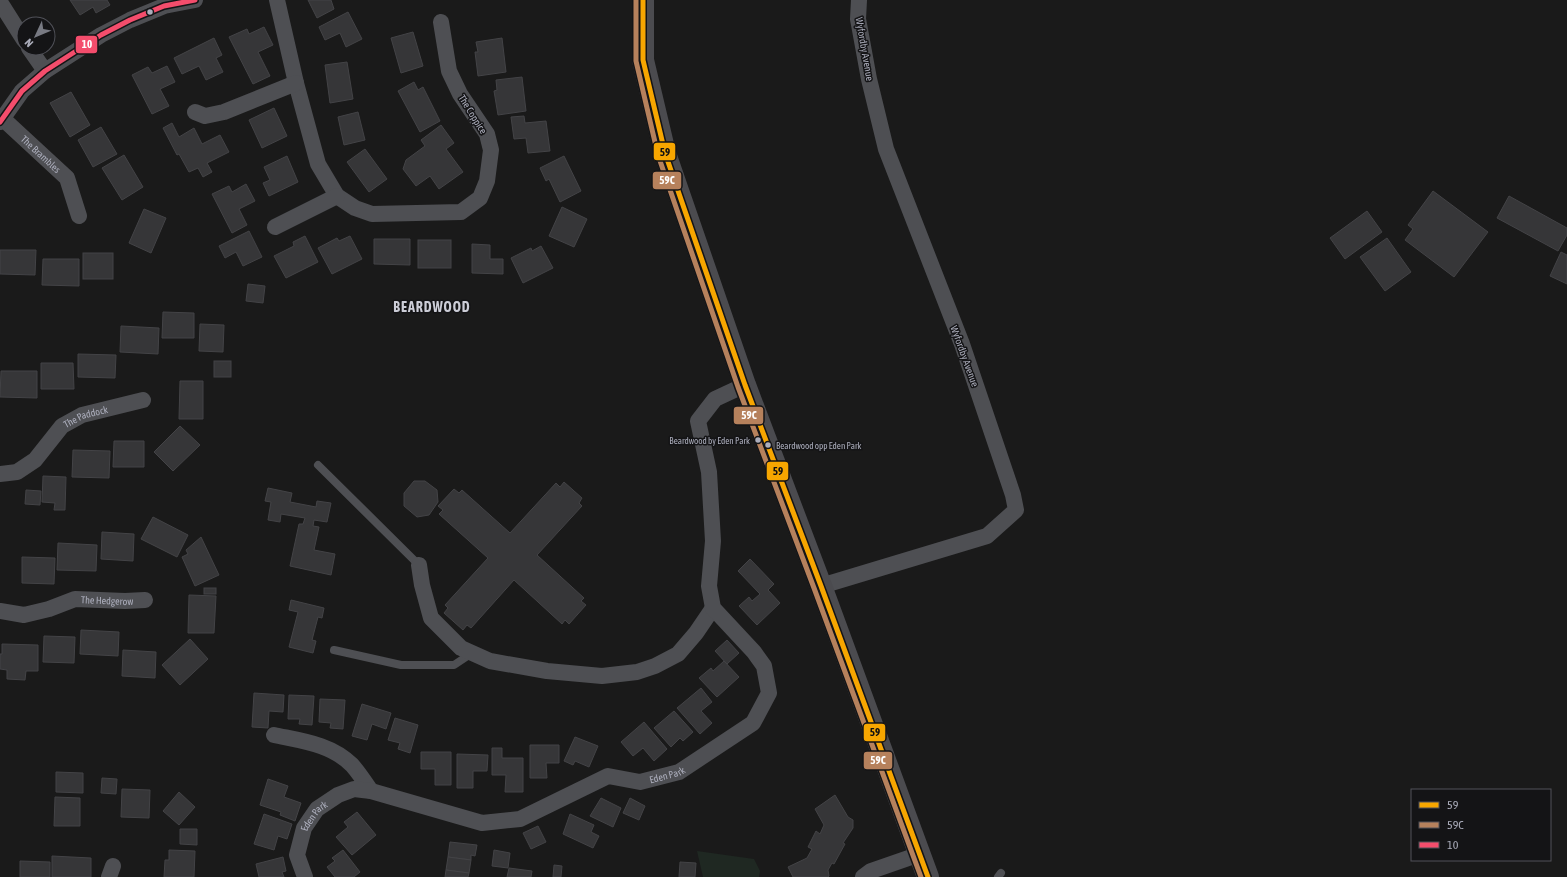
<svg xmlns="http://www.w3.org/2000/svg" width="1567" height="877" viewBox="0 0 1567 877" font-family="'Asap Condensed',sans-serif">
  <rect width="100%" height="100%" fill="#1a1a1a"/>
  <polygon fill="#1f2822" points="697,851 754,859 760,871 759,877 703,877"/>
  <g fill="#363638" stroke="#434346">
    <polygon points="70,0 107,0 110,5 96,13 93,7 80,15"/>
    <polygon points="308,0 331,0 334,9 317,18"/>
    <polygon points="348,12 362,39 346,47 340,33 325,40 319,27"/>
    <polygon points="264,27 273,45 258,52 270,76 253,84 229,37 247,29 249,34"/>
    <polygon points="413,32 423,66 401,73 391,38"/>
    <polygon points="214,38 222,55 216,58 223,72 206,80 199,66 182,74 174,58"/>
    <polygon points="502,38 506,72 478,76 475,52 478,52 476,42"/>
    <polygon points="347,62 353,99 330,103 325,65"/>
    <polygon points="167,66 175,82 160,89 169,106 152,114 132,75 148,67 152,73"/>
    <polygon points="522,77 526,111 498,115 494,91 497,90 496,80"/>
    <polygon points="414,82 418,90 423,87 440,121 420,132 398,91"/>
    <polygon points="71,92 90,125 70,137 50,103"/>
    <polygon points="274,108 287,136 262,148 249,120"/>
    <polygon points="358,112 365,140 344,145 338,117"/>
    <polygon points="524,116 525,123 546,121 550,151 528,153 526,138 514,139 511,117"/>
    <polygon points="172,123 179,137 194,128 202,144 220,135 229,152 207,163 212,172 203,177 198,168 189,172 179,154 177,155 163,128"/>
    <polygon points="441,125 454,143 446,149 463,172 439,189 430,176 416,186 403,169 406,160 425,146 421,140"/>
    <polygon points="101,127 117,154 93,167 78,140"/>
    <polygon points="365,149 387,179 369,192 347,162"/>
    <polygon points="124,155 143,187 122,200 102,168"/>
    <polygon points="287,156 298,182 269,196 263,183 270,180 264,167"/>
    <polygon points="564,156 581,191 560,202 549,179 546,181 540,168"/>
    <polygon points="246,184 255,201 239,209 247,225 232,233 212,194 229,186 232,192"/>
    <polygon points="1433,191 1488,232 1454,277 1405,240 1413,229 1408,225"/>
    <polygon points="1509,196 1567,228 1567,235 1558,251 1497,218"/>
    <polygon points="562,207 587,219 574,247 549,236"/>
    <polygon points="144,209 166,218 151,253 129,243"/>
    <polygon points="1367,211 1382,232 1345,259 1330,238"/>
    <polygon points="249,231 262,257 243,266 236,252 225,258 219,246"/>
    <polygon points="305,236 318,262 286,278 274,256 294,246 293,242"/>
    <polygon points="350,236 362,259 332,274 318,248 337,238 339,241"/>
    <polygon points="1387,238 1411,272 1385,291 1360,257"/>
    <polygon points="374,239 410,239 410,265 374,264"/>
    <rect x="418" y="240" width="33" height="28"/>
    <polygon points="472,244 490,245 490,259 503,259 503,274 472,273"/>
    <polygon points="541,246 553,268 523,283 511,258 531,248 532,251"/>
    <polygon points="0,250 36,250 35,275 0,274"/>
    <polygon points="1561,252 1567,255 1567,284 1550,276"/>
    <rect x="83" y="253" width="30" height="26"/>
    <polygon points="43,259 79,259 79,286 42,285"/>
    <polygon points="248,284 265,286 263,303 246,301"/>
    <polygon points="163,312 194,313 194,338 162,338"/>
    <polygon points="200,324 224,325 223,352 199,351"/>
    <polygon points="121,326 159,328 158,354 120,352"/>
    <polygon points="78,354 116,355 115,378 78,377"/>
    <rect x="214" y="361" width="17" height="16"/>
    <polygon points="41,363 73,363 74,389 41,389"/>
    <polygon points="1,371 37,371 37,398 0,397"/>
    <polygon points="180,381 203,381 203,419 179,419"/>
    <polygon points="180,426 200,445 173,471 154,452"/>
    <polygon points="114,441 144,441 144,467 113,467"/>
    <polygon points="73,450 110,451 109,478 72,477"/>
    <polygon points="43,476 66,477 65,510 54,510 55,503 42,502"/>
    <polygon points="414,481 425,481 437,490 438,502 429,515 417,517 404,506 404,493"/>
    <polygon points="564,482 582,498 579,503 582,506 537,555 584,598 581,601 586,605 569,624 565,620 562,624 514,580 471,628 467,625 463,630 444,613 448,608 445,605 488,558 439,514 443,510 438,506 454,489 459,493 462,490 510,533 556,483 560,487"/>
    <polygon points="268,488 292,493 290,502 316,507 317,501 331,503 327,522 314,520 313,526 319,527 314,550 335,554 331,575 290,566 299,524 303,524 305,518 281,514 280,522 268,520 271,502 265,501"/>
    <polygon points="26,490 41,491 40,505 25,504"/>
    <polygon points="153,517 188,535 177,557 141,539"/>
    <polygon points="102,532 134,534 133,561 101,559"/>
    <polygon points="201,537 219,575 195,586 182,557 188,554 186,550"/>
    <polygon points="58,543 97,545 96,571 57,570"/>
    <polygon points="22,557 55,558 54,584 22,583"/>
    <polygon points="750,559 774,584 768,590 780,603 757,625 739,606 749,597 752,601 760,594 738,571"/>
    <rect x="204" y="588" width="12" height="6"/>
    <polygon points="189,595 216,596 214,633 188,633"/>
    <polygon points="291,600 324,608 322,618 318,617 312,640 316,641 313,653 289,647 298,612 289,610"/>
    <polygon points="81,630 119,632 118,656 80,654"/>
    <polygon points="44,636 75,637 74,663 43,662"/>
    <polygon points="190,639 208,659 180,685 162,665"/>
    <polygon points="727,640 739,653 727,664 715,651"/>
    <polygon points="2,644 38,645 38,671 26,671 25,680 7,679 7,670 0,669 0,654 2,654"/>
    <polygon points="123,650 156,652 155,678 122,676"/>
    <polygon points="724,661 739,677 717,697 699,678 711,668 713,671"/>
    <polygon points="701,688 712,702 701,711 712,723 700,734 677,708"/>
    <polygon points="254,693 284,695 283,712 269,711 268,728 252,727"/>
    <polygon points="289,695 314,696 312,725 299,724 300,719 288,719"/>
    <polygon points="320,699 345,700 343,729 330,728 331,723 319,722"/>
    <polygon points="362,704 391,713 386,729 372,724 367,740 352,736"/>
    <polygon points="674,711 693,732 683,741 680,738 671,747 654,728"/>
    <polygon points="395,718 418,725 410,753 398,749 400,743 388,740"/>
    <polygon points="644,722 667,749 654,761 643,748 633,756 621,742"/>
    <polygon points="575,737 598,746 589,767 575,761 573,765 564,761"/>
    <polygon points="530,745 559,745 559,763 546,763 547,778 530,778"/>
    <polygon points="492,748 502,748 502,758 523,758 523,792 505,792 506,775 492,775"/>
    <polygon points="421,752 451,752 451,785 435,785 435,769 421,769"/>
    <polygon points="457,754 488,755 487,771 473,771 473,788 457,788"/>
    <polygon points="56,772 83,773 83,793 56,792"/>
    <polygon points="102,778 117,779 116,794 101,793"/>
    <polygon points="268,779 288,786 284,797 301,803 295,821 280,815 281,812 260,805"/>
    <polygon points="122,789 150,790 149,818 121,817"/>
    <polygon points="179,792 195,807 179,825 163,811"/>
    <polygon points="835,795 848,817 853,820 853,828 843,843 845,844 834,864 832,863 828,870 829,876 828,877 793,877 788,867 807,858 812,849 808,847 816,831 820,834 824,825 815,809"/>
    <polygon points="55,797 80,798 80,826 54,826"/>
    <polygon points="601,798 621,808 613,827 590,816"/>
    <polygon points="630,798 645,806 639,820 623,813"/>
    <polygon points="357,812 376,835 352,855 336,837 348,827 344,822"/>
    <polygon points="264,814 292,824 287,839 278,836 274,850 254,844"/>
    <polygon points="570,814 594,825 591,832 599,836 593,848 563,834"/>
    <polygon points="538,826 546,842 531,849 523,833"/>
    <polygon points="180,829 197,829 197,845 180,844"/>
    <polygon points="450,842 477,845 475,856 471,855 471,860 448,857"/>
    <polygon points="169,850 195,851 194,877 164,877 165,860 169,860"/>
    <polygon points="343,850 360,872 354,877 335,877 327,867 335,861 332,858"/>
    <polygon points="494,850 510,853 508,868 492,866"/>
    <polygon points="52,856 91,858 91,877 52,877"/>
    <polygon points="283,857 286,871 282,872 284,877 259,877 256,864"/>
    <polygon points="448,857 471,860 469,873 446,870"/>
    <polygon points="20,861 50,862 50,877 20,877"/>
    <polygon points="680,862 696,863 695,877 679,877"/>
    <polygon points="554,865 562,866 561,877 553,877"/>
    <polygon points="509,868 532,871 531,877 507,877"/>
    <polygon points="446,870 469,873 468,877 445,877"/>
  </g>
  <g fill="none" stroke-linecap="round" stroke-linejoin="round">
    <g stroke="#4e4f53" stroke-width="8">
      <polyline points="318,465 419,565"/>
      <polyline points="334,650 401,665 454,665 472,653"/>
      <polyline points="998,877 1001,873"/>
    </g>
    <g stroke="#4e4f53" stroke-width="16">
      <polyline points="277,0 296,83 318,164 337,196 355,208 372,214 461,212 480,198 487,181 491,150 487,134 460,94 449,71 441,22"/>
      <polyline points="0,2 24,40"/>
      <polyline points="29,48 45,71"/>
      <polyline points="195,112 205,116 224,112 296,83"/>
      <path id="s1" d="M2,118L67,178L79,216"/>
      <polyline points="0,122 22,91 45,71 101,35 130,20 164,6 195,0"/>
      <polyline points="275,227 337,196"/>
      <path id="s2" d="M0,474L17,472L35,460L62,426L82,415L143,400"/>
      <polyline points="419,565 422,585 431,618 461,648 490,661 547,671 602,676 637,672 655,666 678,654 696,633 713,608"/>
      <polyline points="821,586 987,536 1016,510 1013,495 962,344 886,149 869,79 858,19 859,0"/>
      <path id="s3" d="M0,611L24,615L49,609L75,599L125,601L145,600"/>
      <path d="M274,735C302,741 331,744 352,765C359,773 365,782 371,791"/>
      <polyline points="109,877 113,866"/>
      <path id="s4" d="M305,877L297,855L304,828L317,809L338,795L354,789L371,791L482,823L520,819L608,776L640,782L679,772L753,723L769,693L764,666L754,652L713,608L709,586L713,541L709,472L698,421L715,399L745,385"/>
      <polyline points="863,877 871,871 920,854"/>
    </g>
    <polyline stroke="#4b4b4f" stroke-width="22" points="643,0 643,60 665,153 745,385 821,586 928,877"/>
    <g stroke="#141416" stroke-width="8">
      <polyline id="bus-1" points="643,0 643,60 665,153 745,385 821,586 928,877"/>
    </g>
    <g stroke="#141416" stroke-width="8">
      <polyline id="bus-2" points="636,0 636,61 658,155 738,387 814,588 921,877"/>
    </g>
    <g stroke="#141416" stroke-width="8">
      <polyline id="bus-3" points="0,122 22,91 45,71 101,35 130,20 164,6 195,0"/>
    </g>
    <use href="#bus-1" stroke="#f7a600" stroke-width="5"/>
    <use href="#bus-2" stroke="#b6815c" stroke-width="5"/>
    <use href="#bus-3" stroke="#f44d6c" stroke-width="5"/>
  </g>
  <g fill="#abadbb" stroke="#141416" stroke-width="1.5">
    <circle cx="150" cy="12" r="3.5"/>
    <circle cx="758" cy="440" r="3.5"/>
    <circle cx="768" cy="445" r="3.5"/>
  </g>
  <g text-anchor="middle" stroke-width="3" stroke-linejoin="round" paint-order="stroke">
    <g font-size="9" fill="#abadbb" stroke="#141416" text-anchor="end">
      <text x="750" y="444">Beardwood by Eden Park</text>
      <text x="776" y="449" text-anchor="start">Beardwood opp Eden Park</text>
    </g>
    <g font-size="10" fill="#abadbb" stroke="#141416">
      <text transform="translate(865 49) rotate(80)" y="4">Wyfordby Avenue</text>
      <text transform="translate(473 114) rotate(58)" y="4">The Coppice</text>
      <text dy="4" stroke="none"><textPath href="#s1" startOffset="53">The Brambles</textPath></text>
      <text transform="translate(965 356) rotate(70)" y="4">Wyfordby Avenue</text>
      <text dy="4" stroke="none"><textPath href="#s2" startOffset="108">The Paddock</textPath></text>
      <text dy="4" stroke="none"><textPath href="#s3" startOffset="110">The Hedgerow</textPath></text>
      <text dy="4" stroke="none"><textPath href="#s4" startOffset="446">Eden Park</textPath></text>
      <text dy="4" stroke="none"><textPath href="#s4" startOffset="67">Eden Park</textPath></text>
    </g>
    <g font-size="14" font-weight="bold" letter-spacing="1" fill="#cccdd7" stroke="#141416">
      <text x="432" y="312">BEARDWOOD</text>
    </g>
  </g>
  <g stroke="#141416" stroke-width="1.5">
    <rect x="75" y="35" width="23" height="19" rx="4" fill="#f44d6c"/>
    <rect x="653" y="142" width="23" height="19" rx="4" fill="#f7a600"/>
    <rect x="652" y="171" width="30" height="19" rx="4" fill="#b6815c"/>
    <rect x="733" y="406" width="31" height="19" rx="4" fill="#b6815c"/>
    <rect x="766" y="461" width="23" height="20" rx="4" fill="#f7a600"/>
    <rect x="863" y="723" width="23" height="19" rx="4" fill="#f7a600"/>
    <rect x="863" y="751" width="30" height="19" rx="4" fill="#b6815c"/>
  </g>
  <g font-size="11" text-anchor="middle" font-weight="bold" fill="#fff">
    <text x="87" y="48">10</text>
    <text x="667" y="184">59C</text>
    <text x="749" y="419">59C</text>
    <text x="878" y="764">59C</text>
  </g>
  <g font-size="11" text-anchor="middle" font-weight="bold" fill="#111">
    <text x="665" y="156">59</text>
    <text x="778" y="475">59</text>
    <text x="875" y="736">59</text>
  </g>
  <rect x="1411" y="789" width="140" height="72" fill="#141416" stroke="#505158"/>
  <rect x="1419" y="802" width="20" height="6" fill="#f7a600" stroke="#505158"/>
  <text x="1447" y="809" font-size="12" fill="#abadbb">59</text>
  <rect x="1419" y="822" width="20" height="6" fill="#b6815c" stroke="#505158"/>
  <text x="1447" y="829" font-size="12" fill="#abadbb">59C</text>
  <rect x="1419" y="842" width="20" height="6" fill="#f44d6c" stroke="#505158"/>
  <text x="1447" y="849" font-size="12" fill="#abadbb">10</text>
  <g transform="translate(36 36) rotate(226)"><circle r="19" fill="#141416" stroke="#505158"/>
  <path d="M0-3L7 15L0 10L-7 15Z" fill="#787a83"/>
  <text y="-6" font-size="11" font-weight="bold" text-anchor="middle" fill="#abadbb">N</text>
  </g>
</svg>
